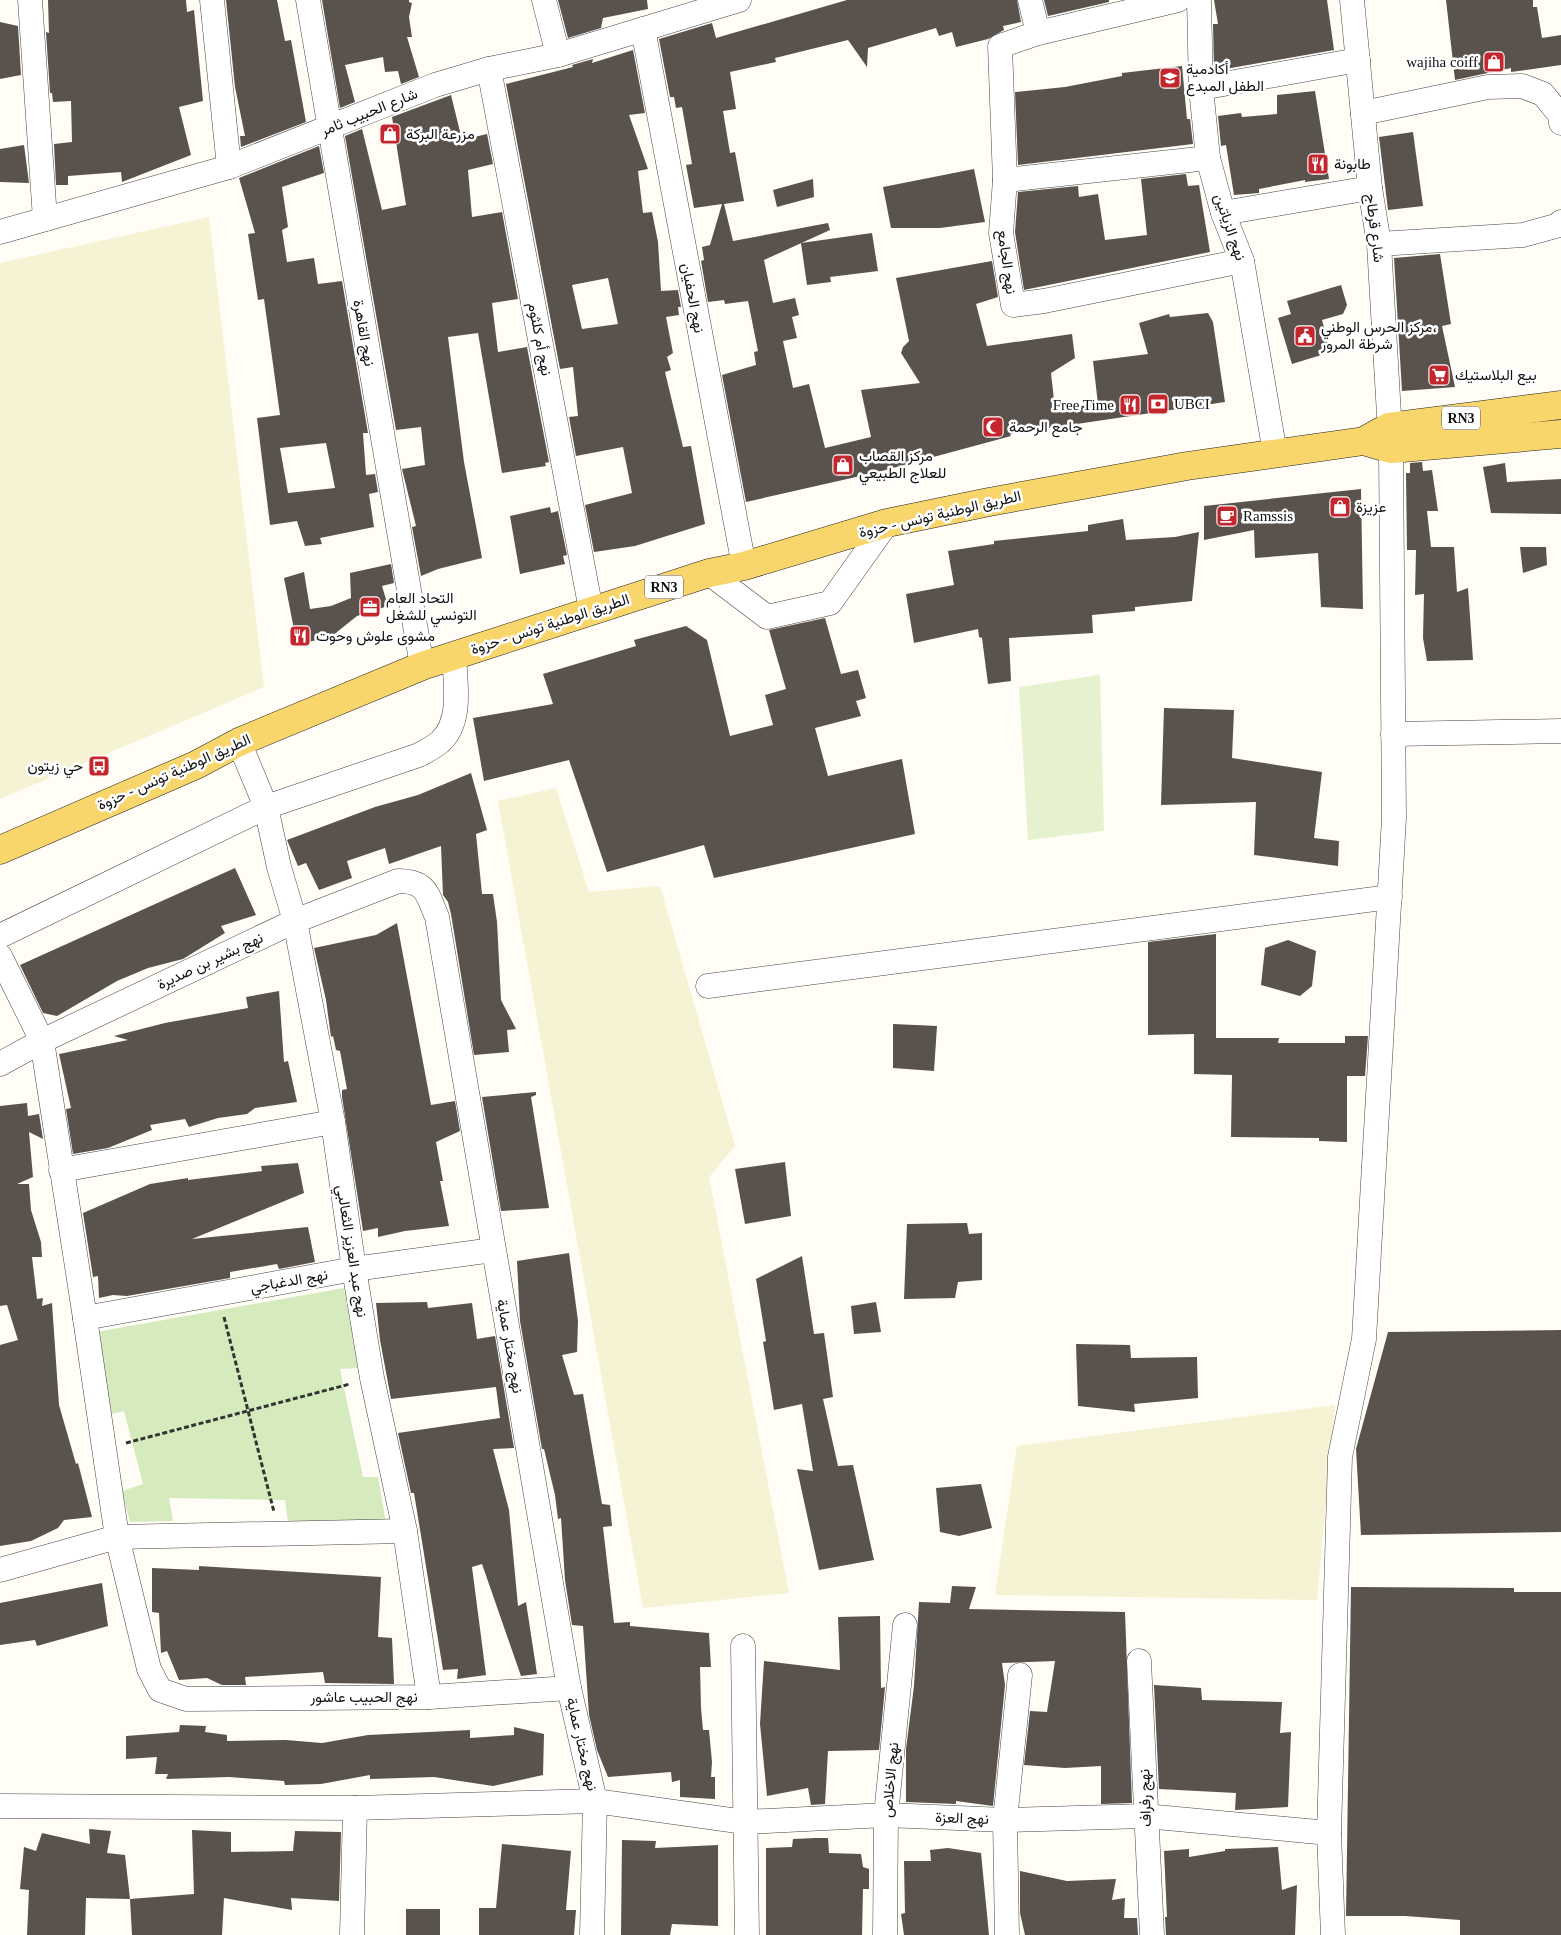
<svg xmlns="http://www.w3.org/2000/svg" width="1561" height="1935" viewBox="0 0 1561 1935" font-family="'Times New Roman',Vazirmatn,serif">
  <rect width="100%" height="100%" fill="#fffdf5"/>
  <g fill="#f6f3d4">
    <polygon points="209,217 264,687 0,799 0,263"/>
    <polygon points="556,788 589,892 660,886 735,1146 709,1177 789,1593 643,1608 498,801"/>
    <polygon points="1335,1405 1317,1600 995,1595 1017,1446"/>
  </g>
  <polygon fill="#d5ebbd" points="344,1288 358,1368 340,1369 363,1477 378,1477 386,1522 288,1522 285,1500 169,1498 173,1521 130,1522 122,1491 143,1484 124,1411 107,1415 96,1332"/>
  <polygon fill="#e6f2cf" points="1100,675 1104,831 1028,840 1019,687"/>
  <g fill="#5a524d" fill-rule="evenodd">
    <polygon points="48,0 186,0 187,12 194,10 203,101 179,107 191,155 122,182 121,172 68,176 68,185 56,185 54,144 72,142 71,101 53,102 52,93 50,93 46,32 49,33"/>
    <polygon points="226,0 277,0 285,41 291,40 306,122 241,147 240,136 245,136 235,87"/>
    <polygon points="322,0 409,0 409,2 412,3 409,17 412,37 407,37 419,77 401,84 398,71 385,72 383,57 345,65 355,102 340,108"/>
    <polygon points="558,0 647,0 648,9 603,18 601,28 568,38"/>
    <polygon points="847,0 1017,0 1021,22 1003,26 1004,30 988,39 956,47 952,32 939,36 936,28 868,48 867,67 848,40 775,58 776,62 730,72 736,109 723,111 730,153 735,152 744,201 724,204 733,241 828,223 830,230 764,260 773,303 795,298 799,315 792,317 797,338 783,341 793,388 809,384 825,448 871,437 861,390 920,383 901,353 903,347 909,341 896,278 992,261 998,297 976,304 987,346 1072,334 1075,358 1051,373 1055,409 1098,404 1093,361 1148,354 1139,323 1169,314 1170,317 1208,313 1213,322 1225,402 1010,434 1011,436 878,472 746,502 722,375 756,365 754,352 758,351 748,301 725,304 724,300 708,302 701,261 704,260 702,247 710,245 722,204 694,208 686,165 692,164 682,107 676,108 674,97 670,97 659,39 712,23 716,38"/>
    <polygon points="1044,0 1109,0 1109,2 1048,16"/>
    <polygon points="1214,0 1327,0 1334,50 1214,71 1213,24 1218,24"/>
    <polygon points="1446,0 1533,0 1533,7 1537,7 1542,38 1561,35 1561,65 1511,72 1511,68 1455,80"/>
    <polygon points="0,22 18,26 21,75 0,79"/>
    <path d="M633,50L645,113L629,115L648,169L638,171L643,213L652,212L658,242L661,291L678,290L681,307H678L679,315L666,317L673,353L667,357L671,370L665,372L683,447L691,446L705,524L635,546L594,552L585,505L632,493L623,447L576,456L569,417L578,416L573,367L560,369L506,84L573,67L572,65L593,59L592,63ZM608,278L618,324L582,329L572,285Z"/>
    <polygon points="1182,66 1187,119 1190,119 1193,144 1018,165 1015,92 1065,87 1122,76 1122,73"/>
    <polygon points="1315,91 1329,179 1305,182 1305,180 1259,189 1259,193 1234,195 1226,145 1221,146 1218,116 1241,113 1242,117 1277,114 1277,95"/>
    <polygon points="451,95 462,140 487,134 493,164 468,170 472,217 502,212 518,299 492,303 498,352 527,347 549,462 545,463 546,466 502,473 478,333 448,337 464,462 482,558 438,569 421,576 412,527 416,526 402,469 425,465 421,427 396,430 345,136 362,129 382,210 406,205 392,117"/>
    <polygon points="1413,132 1423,206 1388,210 1379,137"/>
    <polygon points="24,145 29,183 0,182 0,149"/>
    <path d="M319,146L324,173L282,187L288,227L282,230L287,262L314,258L318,284L342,281L368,433H363L366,475L375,474L378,492L369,494L374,527L320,538L322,544L305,546L297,521L270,525L257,418L280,415L264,299L258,300L248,234L255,233L239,178ZM326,443L335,488L288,493L280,448Z"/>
    <polygon points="974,169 985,222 940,228 891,228 883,187"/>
    <polygon points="1186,174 1188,186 1199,185 1210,252 1024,290 1015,232 1018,192 1078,186 1079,197 1098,194 1105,240 1147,235 1141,179"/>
    <polygon points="813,179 814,197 777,207 773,190"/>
    <polygon points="872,233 878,271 830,277 831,282 807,285 801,243"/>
    <polygon points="1440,254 1451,324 1442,326 1455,387 1402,391 1394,258"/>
    <polygon points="1341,285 1347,305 1343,314 1322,320 1331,352 1292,364 1278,318 1291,314 1287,301"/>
    <polygon points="1422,462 1423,471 1432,470 1438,511 1427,511 1431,547 1454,547 1457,592 1468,588 1473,660 1427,661 1423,638 1424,594 1415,595 1416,550 1407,550 1406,473 1410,473 1410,463"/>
    <polygon points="1505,463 1507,482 1561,479 1561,514 1491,513 1483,467"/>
    <polygon points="1361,489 1363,609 1321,607 1318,553 1255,558 1254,530 1204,540 1204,506"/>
    <polygon points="550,507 551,513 558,511 567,555 563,556 565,564 520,574 510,516"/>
    <polygon points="1123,519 1126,540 1175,537 1199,532 1192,601 1135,607 1135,611 1092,615 1093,633 1009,638 1011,681 988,684 982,638 979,637 978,629 914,643 906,594 954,585 948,551 994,544 994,541 1088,531 1088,525"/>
    <polygon points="1520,547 1546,547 1547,565 1523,573"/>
    <polygon points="391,564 394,583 382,586 388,606 357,616 332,636 297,645 284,578 304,572 310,609 331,606 351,598 350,573"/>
    <polygon points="825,618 841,674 858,670 866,698 856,701 861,716 815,728 828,776 902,759 915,834 714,878 704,845 607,872 569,760 484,781 473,718 553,704 543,674 636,646 634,640 686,626 707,640 730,736 773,725 765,695 786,689 769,630"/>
    <polygon points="1164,708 1234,710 1232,758 1322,772 1314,838 1339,841 1338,866 1254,855 1256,802 1161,805"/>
    <polygon points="471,773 487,830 476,834 482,894 493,894 497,922 501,1000 516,1029 507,1030 509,1052 474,1055 451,914 448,902 443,895 441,846 389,864 385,848 347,861 352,878 319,890 306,863 298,866 287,840 375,807 418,795"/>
    <polygon points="235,868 256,915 221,926 225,933 183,959 148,968 117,981 57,1016 43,1013 20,965"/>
    <polygon points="397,923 431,1105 455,1101 460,1131 436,1142 443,1181 440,1181 449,1226 405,1231 378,1237 378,1228 363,1231 342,1097 342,1090 347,1089 340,1051 336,1050 333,1036 331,1037 326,1000 314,948 376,935"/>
    <polygon points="1216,934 1216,1038 1279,1038 1278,1043 1345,1043 1345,1036 1368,1036 1365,1076 1347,1076 1347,1142 1319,1141 1319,1138 1231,1137 1232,1075 1194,1074 1194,1034 1148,1035 1148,942"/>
    <polygon points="1288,940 1316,951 1312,986 1300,996 1261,985 1265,948"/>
    <polygon points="279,991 284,1062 288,1061 297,1102 255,1108 247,1114 218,1118 189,1127 185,1119 150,1125 152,1130 108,1148 73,1154 66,1109 71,1108 59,1054 128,1040 114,1036 165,1023 248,1008 246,997"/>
    <polygon points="893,1024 937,1026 934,1071 893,1068"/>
    <polygon points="536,1092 536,1095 531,1097 549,1208 501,1211 482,1097"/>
    <polygon points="27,1103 28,1116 39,1114 43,1139 29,1132 33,1177 17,1184 29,1184 31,1210 41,1242 42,1257 32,1257 37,1299 43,1298 42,1306 52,1303 59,1405 76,1464 78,1463 92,1517 64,1520 58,1528 31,1541 0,1546 0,1345 18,1340 7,1305 0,1306 0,1106"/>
    <polygon points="785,1162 791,1216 745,1224 735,1169"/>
    <polygon points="298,1163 304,1193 192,1239 308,1227 315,1262 279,1269 277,1264 230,1272 230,1278 127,1296 113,1295 99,1298 98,1276 93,1277 83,1213 150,1184 188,1178 188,1180 262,1171 261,1166"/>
    <polygon points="967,1223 969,1234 982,1233 982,1280 958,1282 955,1298 904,1299 907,1224"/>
    <polygon points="569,1253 578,1321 577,1352 562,1355 574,1395 583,1394 602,1504 610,1505 612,1526 603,1527 614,1623 630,1622 630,1626 709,1633 711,1667 700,1667 701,1708 703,1730 709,1730 712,1762 711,1777 715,1777 715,1799 680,1797 680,1780 672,1782 671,1772 608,1777 597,1750 589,1715 583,1626 572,1625 565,1580 561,1518 558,1519 555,1495 544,1449 542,1449 520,1321 517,1261"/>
    <polygon points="802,1256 814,1334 824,1333 833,1397 823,1399 838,1466 853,1465 874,1560 819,1570 797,1469 813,1471 802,1404 774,1410 763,1342 766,1341 756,1279"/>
    <polygon points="427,1302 428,1308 472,1303 477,1339 495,1336 514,1448 493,1449 509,1510 518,1606 526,1602 537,1674 521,1676 482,1564 472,1567 486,1675 457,1679 458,1669 443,1670 414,1493 411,1493 398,1433 500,1418 496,1387 391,1399 380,1340 376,1303"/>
    <polygon points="876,1302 881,1332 854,1334 851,1306"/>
    <polygon points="1561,1330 1561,1532 1361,1535 1356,1449 1388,1332"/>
    <polygon points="1076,1344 1130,1345 1131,1358 1197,1357 1198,1398 1134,1404 1135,1412 1078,1406"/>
    <polygon points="981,1484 992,1528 959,1536 940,1532 936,1488"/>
    <polygon points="199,1566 381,1577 378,1637 392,1638 394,1684 325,1683 323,1672 245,1677 246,1685 222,1685 207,1678 179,1680 167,1651 161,1653 159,1613 152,1612 152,1568 199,1570"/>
    <polygon points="102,1583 108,1626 37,1646 35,1640 0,1645 0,1603"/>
    <polygon points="952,1586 976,1587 969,1609 1125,1612 1132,1803 1101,1804 1101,1766 1065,1768 1024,1765 1030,1711 1047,1712 1055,1661 1002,1663 1005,1685 993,1806 956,1801 956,1804 906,1802 906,1749 914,1686 919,1602 950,1603"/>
    <polygon points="1351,1587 1514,1588 1514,1592 1561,1592 1561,1935 1460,1935 1460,1920 1405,1916 1346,1916"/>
    <polygon points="880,1616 881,1688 885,1687 879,1750 828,1751 825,1804 811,1805 808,1788 767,1796 760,1724 764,1661 840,1670 838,1617"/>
    <polygon points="1154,1685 1201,1688 1202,1700 1282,1702 1280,1733 1291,1732 1288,1807 1235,1810 1236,1793 1159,1789"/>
    <polygon points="180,1725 206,1726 205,1732 227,1735 227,1741 286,1740 322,1743 368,1735 470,1730 470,1738 514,1735 514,1727 544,1734 543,1775 493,1786 434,1777 370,1779 370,1775 321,1784 285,1785 284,1781 229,1777 166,1779 168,1774 155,1774 157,1757 126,1759 126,1736 179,1732"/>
    <polygon points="89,1829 111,1831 107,1853 125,1855 130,1899 194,1894 192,1830 231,1832 231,1852 293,1851 295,1831 341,1832 339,1901 291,1898 292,1910 224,1898 222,1935 132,1935 130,1899 86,1898 85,1935 27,1935 29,1890 20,1889 24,1847 36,1851 42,1833 90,1844"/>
    <polygon points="815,1838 828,1838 829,1853 861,1854 863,1867 869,1869 869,1889 863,1889 862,1935 766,1935 766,1848 792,1847 793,1839"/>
    <polygon points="622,1840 656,1841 655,1848 718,1845 718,1926 672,1924 670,1935 621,1935"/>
    <polygon points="502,1844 571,1851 566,1910 576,1910 574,1935 479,1935 479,1908 496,1908"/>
    <polygon points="1278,1847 1282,1890 1297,1885 1295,1935 1166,1935 1165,1917 1167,1917 1164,1851 1189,1849 1189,1857 1225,1851 1225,1849"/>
    <polygon points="948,1848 981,1853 989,1935 904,1935 901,1914 905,1913 904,1861 931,1861 930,1850"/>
    <polygon points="1020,1871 1067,1881 1116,1879 1112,1900 1125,1898 1124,1918 1137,1918 1138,1935 1025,1935 1020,1913"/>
    <rect x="406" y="1909" width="34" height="26"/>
  </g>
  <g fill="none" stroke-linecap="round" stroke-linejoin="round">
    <g stroke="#444" stroke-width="25">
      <g id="minor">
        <polyline points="30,0 45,219"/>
        <polyline points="212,0 229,167"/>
        <polyline points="308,0 422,666"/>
        <polyline points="544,0 558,55"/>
        <polyline points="1030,0 1038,33"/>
        <polyline points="1178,0 1038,33 1000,46 1005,180 1001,233 1013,305 1044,301 1242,261"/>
        <polyline points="1199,0 1201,88 1208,158 1223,213 1242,261 1275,453"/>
        <polyline points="643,29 744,566"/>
        <polyline points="489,69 591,610"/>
        <polyline points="1201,88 1358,60"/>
        <polyline points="1363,113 1488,87 1522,86 1543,94 1560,115 1561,123"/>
        <polyline points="1005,180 1208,158"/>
        <polyline points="1223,213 1370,188"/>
        <polyline points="0,232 229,167 435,85 489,69 558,55 739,0"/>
        <polyline points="1379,244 1523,235 1559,225 1561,222"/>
        <polyline points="709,573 767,617 830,603 887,523"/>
        <polyline points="1393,734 1561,731"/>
        <polyline points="239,742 266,807 279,867 295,921 333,1122 354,1269 372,1378 405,1531 429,1697"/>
        <path d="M0,936L266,807L419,755C426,751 434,747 440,742C463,721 455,683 454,655"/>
        <polyline points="0,956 42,1041 85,1318 117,1537 149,1669 160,1690 186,1699 429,1697 569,1688"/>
        <polyline points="708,986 1390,897"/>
        <path d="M0,1064L42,1041L295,921L398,881C427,881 427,894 437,917L569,1688L595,1801L592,1935"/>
        <polyline points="61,1170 333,1122"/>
        <polyline points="85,1318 354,1269 493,1250"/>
        <polyline points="0,1570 117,1537 405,1531"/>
        <polyline points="743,1646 747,1935"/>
        <polyline points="1139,1661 1152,1935"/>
        <polyline points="0,1806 355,1808 595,1801 745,1822 886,1815 1005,1820 1145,1816 1329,1833"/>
        <polyline points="352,1935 355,1808"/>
        <polyline points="885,1935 886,1815 905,1625"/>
        <polyline points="1007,1935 1005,1820 1020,1675"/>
        <polyline points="1333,1935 1329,1833 1340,1457 1364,1339 1394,818 1391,449 1379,244 1370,188 1352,0"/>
      </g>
    </g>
    <g stroke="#222" stroke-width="29">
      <g id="major">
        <polyline points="1364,441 1391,449 1561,434"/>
        <polyline points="0,850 196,765 239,742 422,666 709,573 744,566 887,523 989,502 1187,466 1364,441 1389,427 1561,405"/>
      </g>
    </g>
    <g stroke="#333" stroke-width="3" stroke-dasharray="5 2.5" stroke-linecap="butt">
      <polyline points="224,1317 274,1512"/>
      <polyline points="126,1443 350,1384"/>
    </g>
    <use href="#minor" stroke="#fff" stroke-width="24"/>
    <use href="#major" stroke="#f9d66b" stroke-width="28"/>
  </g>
  <defs>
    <g id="shop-square" transform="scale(1.125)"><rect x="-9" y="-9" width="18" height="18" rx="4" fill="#c4262e" stroke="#fff"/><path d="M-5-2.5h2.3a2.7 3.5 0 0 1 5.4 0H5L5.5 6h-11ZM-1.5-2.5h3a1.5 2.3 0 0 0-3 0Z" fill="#fff"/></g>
    <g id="school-square" transform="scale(1.125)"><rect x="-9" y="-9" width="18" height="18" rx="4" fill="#c4262e" stroke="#fff"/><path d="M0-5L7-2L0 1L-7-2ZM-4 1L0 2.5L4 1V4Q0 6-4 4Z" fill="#fff"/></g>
    <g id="restaurant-square" transform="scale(1.125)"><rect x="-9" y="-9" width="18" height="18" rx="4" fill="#c4262e" stroke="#fff"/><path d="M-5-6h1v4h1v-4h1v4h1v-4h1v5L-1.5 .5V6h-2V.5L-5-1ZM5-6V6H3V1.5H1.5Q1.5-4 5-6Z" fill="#fff"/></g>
    <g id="civic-square" transform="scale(1.125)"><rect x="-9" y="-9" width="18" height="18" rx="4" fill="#c4262e" stroke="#fff"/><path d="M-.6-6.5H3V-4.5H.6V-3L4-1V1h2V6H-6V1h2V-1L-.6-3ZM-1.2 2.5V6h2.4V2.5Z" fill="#fff"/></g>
    <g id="supermarket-square" transform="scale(1.125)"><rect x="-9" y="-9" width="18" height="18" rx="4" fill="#c4262e" stroke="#fff"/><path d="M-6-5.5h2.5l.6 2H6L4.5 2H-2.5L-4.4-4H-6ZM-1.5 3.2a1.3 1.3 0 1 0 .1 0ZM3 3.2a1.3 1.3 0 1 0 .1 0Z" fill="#fff"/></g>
    <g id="bank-square" transform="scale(1.125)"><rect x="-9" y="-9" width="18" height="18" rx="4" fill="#c4262e" stroke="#fff"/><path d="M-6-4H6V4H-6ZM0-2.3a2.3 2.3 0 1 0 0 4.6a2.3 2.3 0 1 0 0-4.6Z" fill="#fff"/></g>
    <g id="mosque-square" transform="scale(1.125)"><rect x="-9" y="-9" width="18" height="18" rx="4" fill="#c4262e" stroke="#fff"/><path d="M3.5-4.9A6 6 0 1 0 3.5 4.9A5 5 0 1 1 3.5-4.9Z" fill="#fff"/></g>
    <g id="cafe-square" transform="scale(1.125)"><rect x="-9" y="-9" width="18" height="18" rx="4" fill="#c4262e" stroke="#fff"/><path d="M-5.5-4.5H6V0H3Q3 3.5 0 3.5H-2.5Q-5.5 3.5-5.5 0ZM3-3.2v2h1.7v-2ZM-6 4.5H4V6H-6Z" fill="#fff"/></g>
    <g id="office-square" transform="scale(1.125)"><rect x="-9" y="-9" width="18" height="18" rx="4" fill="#c4262e" stroke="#fff"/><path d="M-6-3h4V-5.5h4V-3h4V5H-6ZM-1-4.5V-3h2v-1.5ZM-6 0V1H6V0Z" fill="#fff"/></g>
    <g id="bus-square" transform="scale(1.125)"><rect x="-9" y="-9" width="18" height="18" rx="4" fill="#c4262e" stroke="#fff"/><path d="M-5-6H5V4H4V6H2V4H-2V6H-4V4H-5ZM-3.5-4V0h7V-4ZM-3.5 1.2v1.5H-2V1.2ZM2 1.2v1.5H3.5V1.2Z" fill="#fff"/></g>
  </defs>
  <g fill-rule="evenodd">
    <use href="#shop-square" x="1494" y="62"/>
    <use href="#school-square" x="1170" y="78"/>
    <use href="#shop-square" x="390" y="134"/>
    <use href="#restaurant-square" x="1318" y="164"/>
    <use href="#civic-square" x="1305" y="336"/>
    <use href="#supermarket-square" x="1439" y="375"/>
    <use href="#bank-square" x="1158" y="404"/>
    <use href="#restaurant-square" x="1130" y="405"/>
    <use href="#mosque-square" x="993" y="427"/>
    <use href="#shop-square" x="843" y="465"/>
    <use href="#shop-square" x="1340" y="507"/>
    <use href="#cafe-square" x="1227" y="516"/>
    <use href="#office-square" x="370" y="607"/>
    <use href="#restaurant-square" x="300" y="636"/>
    <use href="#bus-square" x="99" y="766"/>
  </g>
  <g text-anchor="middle" stroke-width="5" stroke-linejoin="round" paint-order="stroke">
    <g fill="#fff" stroke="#585858" stroke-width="1">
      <rect x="1442" y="406.5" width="38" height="23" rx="4"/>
      <rect x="645" y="575.5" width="38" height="23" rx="4"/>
    </g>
    <g font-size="14" font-weight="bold" fill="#111">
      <text x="1461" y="423">RN3</text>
      <text x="664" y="592">RN3</text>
    </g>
    <g font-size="15" fill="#111" stroke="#fff" text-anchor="start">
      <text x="1478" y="67" text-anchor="end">wajiha coiff</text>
      <text x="1186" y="74">أكادمية<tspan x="1186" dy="17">الطفل المبدع</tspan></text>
      <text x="406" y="139">مزرعة البركة</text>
      <text x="1334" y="169">طابونة</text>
      <text x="1321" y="332">مركز الحرس الوطني،<tspan x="1321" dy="17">شرطة المرور</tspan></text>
      <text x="1455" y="380">بيع البلاستيك</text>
      <text x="1174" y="409">UBCI</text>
      <text x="1114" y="410" text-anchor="end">Free Time</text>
      <text x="1009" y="432">جامع الرحمة</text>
      <text x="859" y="461">مركز القصاب<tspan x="859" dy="17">للعلاج الطبيعي</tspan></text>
      <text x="1356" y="512">عزيزة</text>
      <text x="1243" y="521">Ramssis</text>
      <text x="386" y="603">التحاد العام<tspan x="386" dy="17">التونسي للشغل</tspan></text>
      <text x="316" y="641">مشوى علوش وحوت</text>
      <text x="83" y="771" text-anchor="end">حي زيتون</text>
    </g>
    <g font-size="15" fill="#111" stroke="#fff">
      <text transform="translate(369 112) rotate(-22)" y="5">شارع الحبيب ثامر</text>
      <text transform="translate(1230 227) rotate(71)" y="5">نهج الزياتين</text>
      <text transform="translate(1375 228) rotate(83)" y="5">شارع قرطاج</text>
      <text transform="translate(1007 262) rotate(82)" y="5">نهج الجامع</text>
      <text transform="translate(693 298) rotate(79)" y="5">نهج الحفيان</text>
      <text transform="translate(364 333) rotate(80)" y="5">نهج القاهرة</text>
      <text transform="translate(540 339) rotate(79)" y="5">نهج أم كلثوم</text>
      <text transform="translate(940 514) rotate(-13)" y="5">الطريق الوطنية تونس - حزوة</text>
      <text transform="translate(550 624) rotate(-18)" y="5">الطريق الوطنية تونس - حزوة</text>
      <text transform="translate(174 772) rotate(-24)" y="5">الطريق الوطنية تونس - حزوة</text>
      <text transform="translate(210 961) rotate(-25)" y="5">نهج بشير بن صديرة</text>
      <text transform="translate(352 1251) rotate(81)" y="5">نهج عبد العزيز الثعالبي</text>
      <text transform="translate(289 1281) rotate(-10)" y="5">نهج الدغباجي</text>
      <text transform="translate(510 1346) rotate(80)" y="5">نهج مختار عماية</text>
      <text x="364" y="1702">نهج الحبيب عاشور</text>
      <text transform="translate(582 1744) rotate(77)" y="5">نهج مختار عماية</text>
      <text transform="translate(890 1780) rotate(-85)" y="5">نهج الاخلاص</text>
      <text transform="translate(1145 1798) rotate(-92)" y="5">نهج رفراف</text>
      <text transform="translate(962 1818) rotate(2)" y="5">نهج العزة</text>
    </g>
  </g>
</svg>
